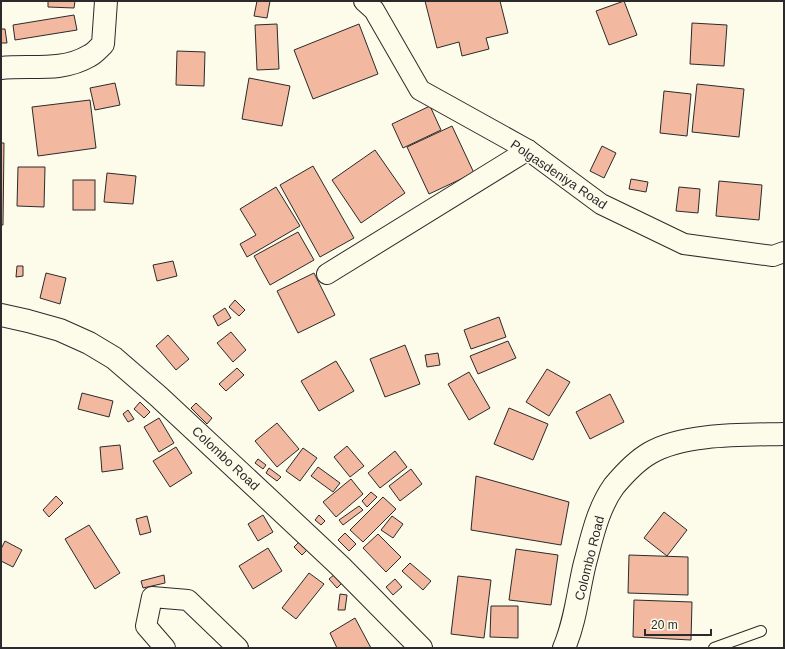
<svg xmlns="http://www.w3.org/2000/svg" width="785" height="649" viewBox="0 0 785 649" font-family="Helvetica,sans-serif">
  <rect width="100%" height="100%" fill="#fdfbea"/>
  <g fill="#f2b8a0" stroke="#2b2b2b">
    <polygon points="48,1 75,1 74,8 48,7"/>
    <polygon points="257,1 270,1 267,18 254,16"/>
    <polygon points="425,1 500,1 508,33 486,38 489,49 462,56 459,42 437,48"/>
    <polygon points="624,1 637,35 609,45 596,11"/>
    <polygon points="74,15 77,30 15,40 13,25"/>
    <polygon points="692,23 727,25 724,66 690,64"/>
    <polygon points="277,24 279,69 257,70 255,25"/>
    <polygon points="359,24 378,74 313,99 294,50"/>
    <polygon points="1,29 5,29 7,43 1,43"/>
    <polygon points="177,51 205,52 204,86 176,85"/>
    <polygon points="249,78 290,86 282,126 242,119"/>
    <polygon points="115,83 120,105 95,110 90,88"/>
    <polygon points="697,84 744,89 739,137 692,132"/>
    <polygon points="664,91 691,94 687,136 660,133"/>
    <polygon points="90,100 96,148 38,156 32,107"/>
    <polygon points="430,106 441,130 403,148 392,124"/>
    <polygon points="452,126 474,173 429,194 407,147"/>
    <polygon points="1,143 4,143 3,225 1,225"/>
    <polygon points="602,146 616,153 604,178 590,171"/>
    <polygon points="375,150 405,193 361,223 332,180"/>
    <polygon points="313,166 354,238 320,257 280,185"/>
    <polygon points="18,167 45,167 44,207 17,206"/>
    <polygon points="107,173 136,176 133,204 104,202"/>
    <polygon points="631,179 648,182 646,192 629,189"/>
    <rect x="73" y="180" width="22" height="30"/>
    <polygon points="719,181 762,185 759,220 716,216"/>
    <polygon points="276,187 300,226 247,257 240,244 256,235 240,209"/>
    <polygon points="679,187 700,189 698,213 676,211"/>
    <polygon points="298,232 314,260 270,285 254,256"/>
    <polygon points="173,261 177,276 157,281 153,265"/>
    <polygon points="17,266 23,266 23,276 16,277"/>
    <polygon points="46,273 66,278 60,304 40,298"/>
    <polygon points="314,273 335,315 298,333 277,291"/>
    <polygon points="235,300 245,310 239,316 229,307"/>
    <polygon points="225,308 231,318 218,326 213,316"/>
    <polygon points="499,317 506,337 471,349 464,330"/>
    <polygon points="231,332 246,350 233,362 217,343"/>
    <polygon points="168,335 189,359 176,370 156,346"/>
    <polygon points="508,341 516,358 478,374 470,356"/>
    <polygon points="405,345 420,384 385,397 370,359"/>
    <polygon points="438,353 440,365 427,367 425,355"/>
    <polygon points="336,361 354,391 319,411 301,381"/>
    <polygon points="237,368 244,375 226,391 219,384"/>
    <polygon points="547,369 570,382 549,416 526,402"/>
    <polygon points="469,372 490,408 469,420 448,384"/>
    <polygon points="82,393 113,401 109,417 78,409"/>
    <polygon points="610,394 624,422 590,439 576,412"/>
    <polygon points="140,402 150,412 144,418 134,409"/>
    <polygon points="196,403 212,418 207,424 191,408"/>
    <polygon points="509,408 548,424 533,460 494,444"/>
    <polygon points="128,410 134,419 128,422 123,414"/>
    <polygon points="159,418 174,443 159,452 144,427"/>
    <polygon points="277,423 299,449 277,467 255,441"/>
    <polygon points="120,445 123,469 102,472 100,447"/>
    <polygon points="347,446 364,466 350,477 334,457"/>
    <polygon points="176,447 192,473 170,487 153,461"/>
    <polygon points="303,448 317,458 300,481 286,471"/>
    <polygon points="395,451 407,467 380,488 368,473"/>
    <polygon points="258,459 266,465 263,469 255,463"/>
    <polygon points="318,467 340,483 333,492 311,476"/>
    <polygon points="269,468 281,477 277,481 266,473"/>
    <polygon points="411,469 422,484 400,501 389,486"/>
    <polygon points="476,476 569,502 561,545 471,530"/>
    <polygon points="351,479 363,494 336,517 323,502"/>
    <polygon points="371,492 377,497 367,507 362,501"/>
    <polygon points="56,496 63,503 49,517 43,510"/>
    <polygon points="383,497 396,509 363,542 350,530"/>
    <polygon points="359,506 363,510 343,525 339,520"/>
    <polygon points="664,512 687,530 667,556 644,538"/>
    <polygon points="263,515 273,532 258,541 248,524"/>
    <polygon points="319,515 325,521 321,525 315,520"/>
    <polygon points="147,516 151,532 140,535 136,519"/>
    <polygon points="392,516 403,524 393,538 381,530"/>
    <polygon points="89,525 120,573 95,589 65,539"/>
    <polygon points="345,533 356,544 349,551 338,540"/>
    <polygon points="378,534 401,557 386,572 363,548"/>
    <polygon points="5,541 22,550 13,567 1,561 1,549"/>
    <polygon points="299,542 307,550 302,555 294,547"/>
    <polygon points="268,548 282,571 253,589 239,566"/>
    <polygon points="516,549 558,555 551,605 509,600"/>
    <polygon points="629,555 688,557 688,595 628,593"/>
    <polygon points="410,563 431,581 423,590 402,571"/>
    <polygon points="309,573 324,584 296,619 282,608"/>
    <polygon points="335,574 342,583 337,588 329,579"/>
    <polygon points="164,575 165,583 143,588 141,581"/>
    <polygon points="458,576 491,580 484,638 451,634"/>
    <polygon points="395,579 402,587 393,595 386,587"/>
    <polygon points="340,594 347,595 345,610 338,610"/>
    <polygon points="634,600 692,602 691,640 633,637"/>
    <polygon points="491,606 518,606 518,638 490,637"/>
    <polygon points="355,618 371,648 337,648 330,633"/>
  </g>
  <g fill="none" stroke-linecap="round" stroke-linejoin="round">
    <g stroke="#2b2b2b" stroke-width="12">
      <polyline id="lane" points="714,648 761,631"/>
    </g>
    <g stroke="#2b2b2b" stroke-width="22">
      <g id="street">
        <polyline points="364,1 374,10 420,90 528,150 601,204 684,244 773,256 784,252"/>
        <polyline points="327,274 528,150"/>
        <polyline points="165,648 146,626 152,597 188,600 238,648"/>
      </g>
    </g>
    <g stroke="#2b2b2b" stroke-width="24">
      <path id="primary" d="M1,68C31,65 62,72 89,56C94,54 99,48 103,44L106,1"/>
    </g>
    <g stroke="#2b2b2b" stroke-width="24">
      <g id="highway">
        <polyline points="1,315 28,321 60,330 89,343 114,358 158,396 260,491 340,566 421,648"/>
        <path d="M564,648C576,620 578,591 585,563C592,537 598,508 614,486C624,474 636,461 650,453C684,433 745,435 784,434"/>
      </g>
    </g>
    <use href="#lane" stroke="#fdfbea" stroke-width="10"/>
    <use href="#street" stroke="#fdfbea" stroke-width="20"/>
    <use href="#primary" stroke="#fdfbea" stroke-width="22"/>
    <use href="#highway" stroke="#fdfbea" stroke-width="22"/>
  </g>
  <g text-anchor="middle" stroke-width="3" stroke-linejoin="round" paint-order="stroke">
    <g font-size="13" fill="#2b2b2b" stroke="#fdfbea">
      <text transform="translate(559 174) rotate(34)" y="5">Polgasdeniya Road</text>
      <text transform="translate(226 458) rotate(43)" y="5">Colombo Road</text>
      <text transform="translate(589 558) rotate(-76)" y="5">Colombo Road</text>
    </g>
  </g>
  <rect width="785" height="649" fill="none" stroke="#2b2b2b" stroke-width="4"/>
  <path d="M645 629v6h66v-6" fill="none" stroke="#2b2b2b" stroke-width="2"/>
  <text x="651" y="629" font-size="12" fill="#2b2b2b" stroke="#fdfbea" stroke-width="3" paint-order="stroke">20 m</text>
</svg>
